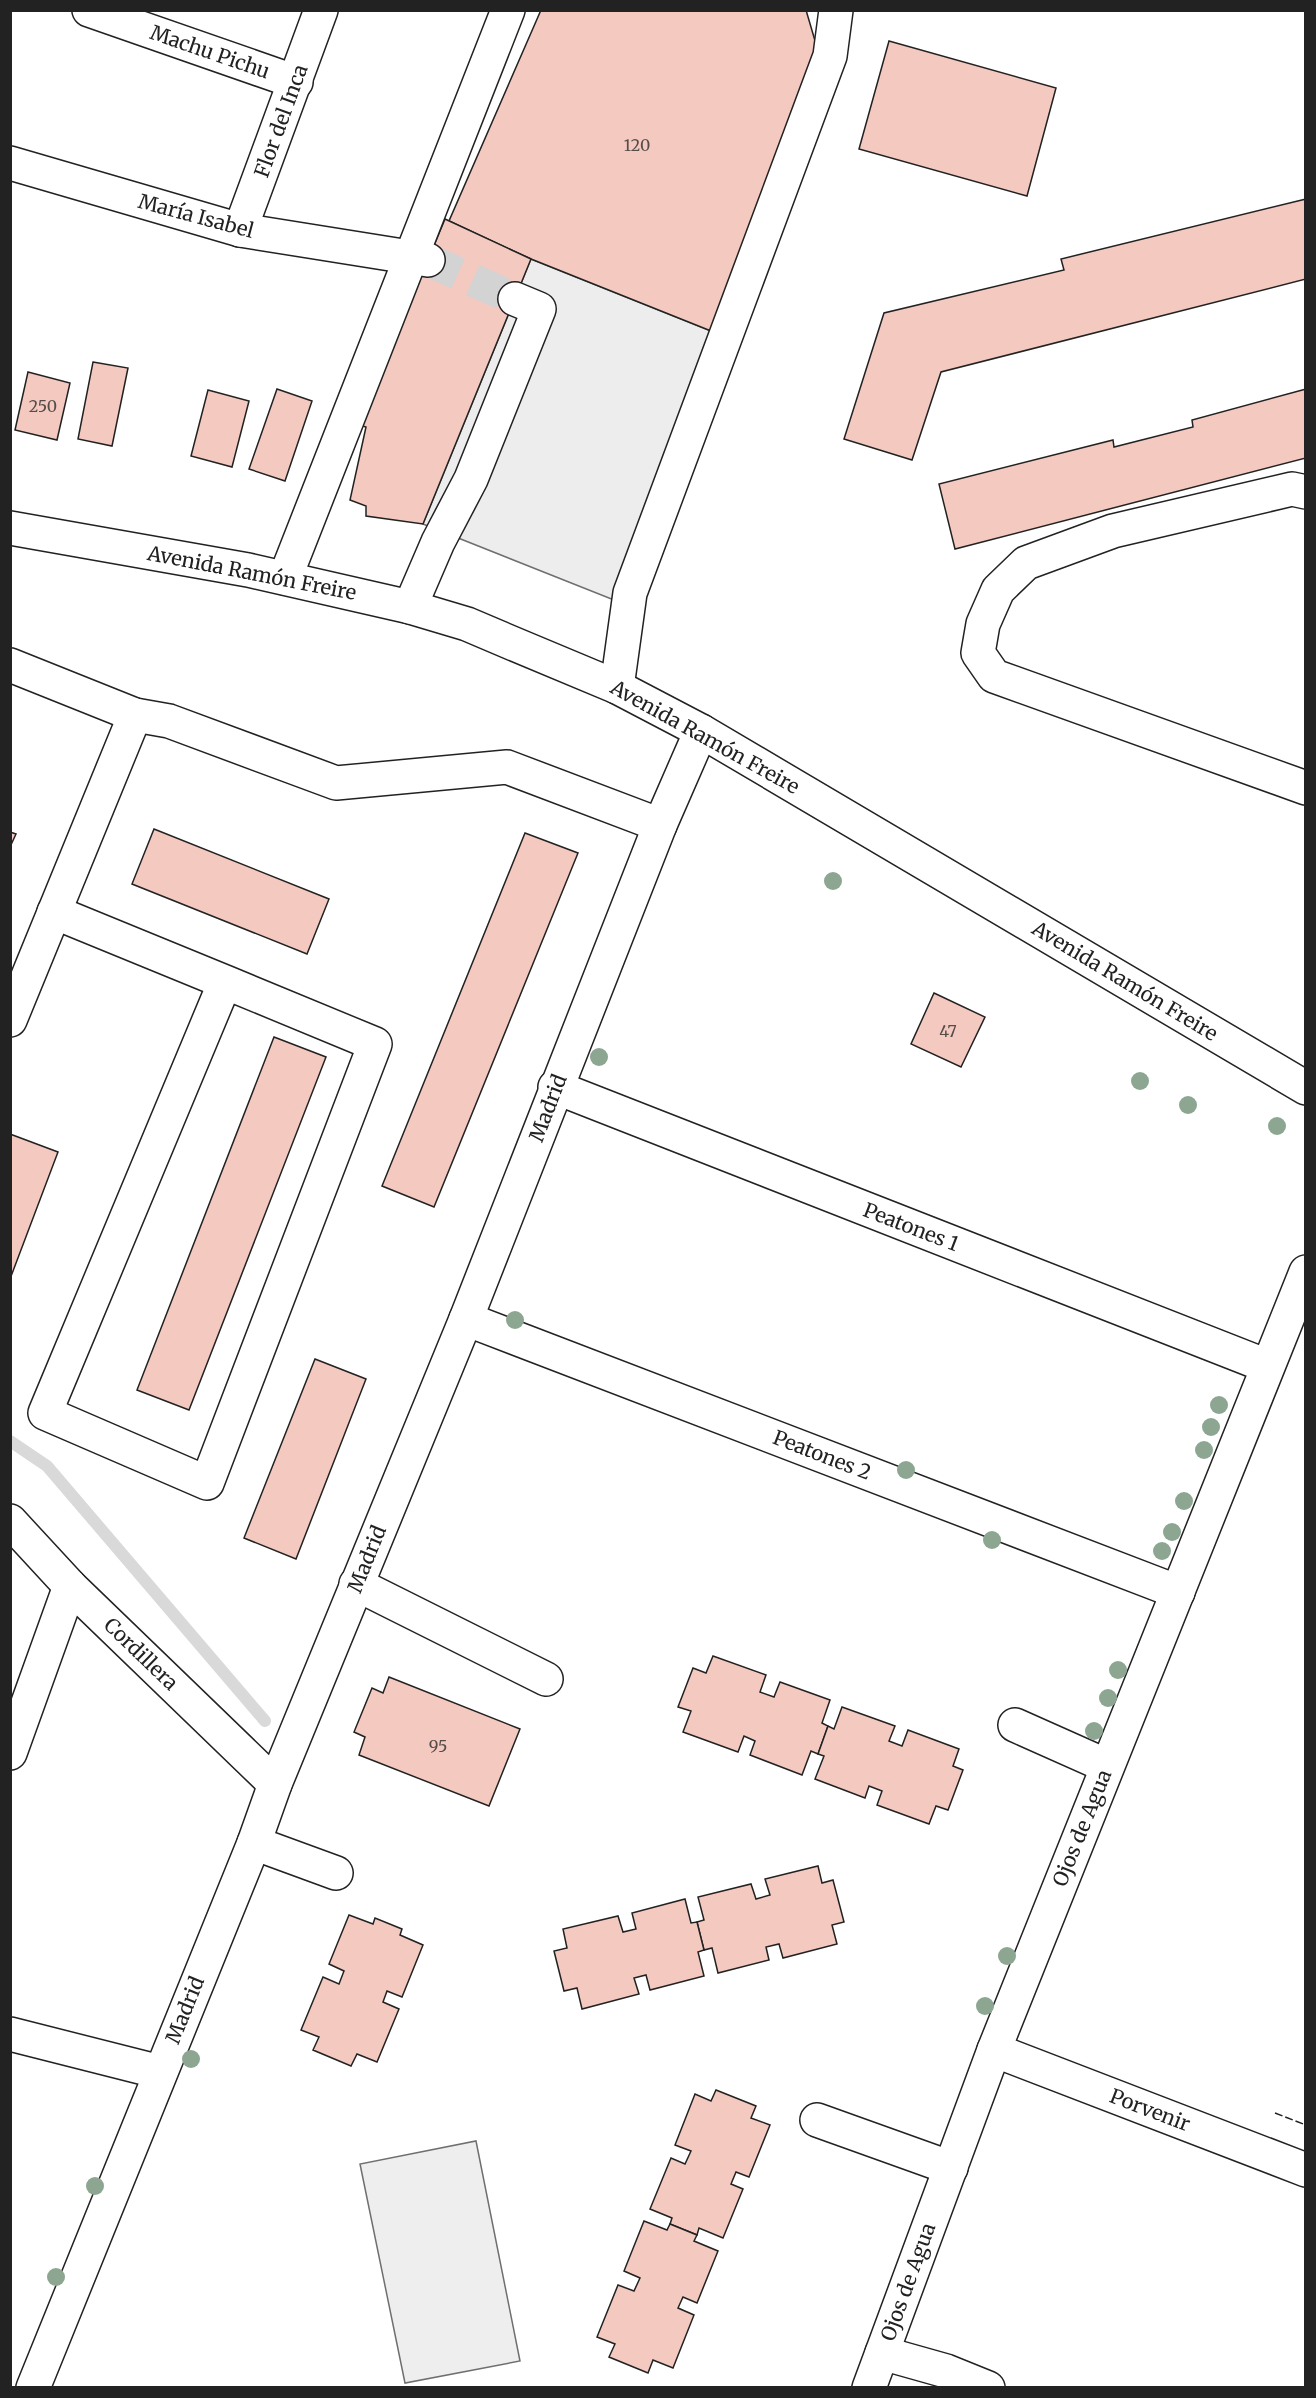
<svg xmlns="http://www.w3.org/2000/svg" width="1316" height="2398" viewBox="0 0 1316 2398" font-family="Merriweather,serif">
  <rect width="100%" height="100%" fill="#fff"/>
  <polygon fill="#eee" stroke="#6f6f6f" stroke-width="1.5" points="476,2141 520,2361 405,2383 360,2164"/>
  <polygon fill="#ededed" stroke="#6f6f6f" stroke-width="1.5" points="531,259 716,333 614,600 423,524"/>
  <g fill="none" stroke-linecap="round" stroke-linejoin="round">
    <polyline stroke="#d9d9d9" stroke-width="12" points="10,1441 47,1466 265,1721"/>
  </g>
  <g fill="#f3c9c0" stroke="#222" stroke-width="1.5">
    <polygon points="541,10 806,10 823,68 716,333 531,259 449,221"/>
    <polygon points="889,41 1056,88 1027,196 859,149"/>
    <polygon points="1306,199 1306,279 941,372 912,460 844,439 884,313 1064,270 1061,259"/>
    <polygon points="445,219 531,259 423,524 366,516 366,506 350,500 366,427 359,425"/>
    <polygon points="93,362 128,368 112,446 78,439"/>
    <polygon points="28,372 70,383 57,440 15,430"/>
    <polygon points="277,389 312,401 285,481 249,469"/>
    <polygon points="1306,389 1306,458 955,549 939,484 1113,440 1114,447 1193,427 1192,420"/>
    <polygon points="208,390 249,401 232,467 191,456"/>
    <polygon points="154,829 329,899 307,954 132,884"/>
    <polygon points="10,832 16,834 10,847"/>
    <polygon points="525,833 578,853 434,1207 382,1186"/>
    <polygon points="934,993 985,1017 961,1067 911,1044"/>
    <polygon points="274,1037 326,1057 189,1410 137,1390"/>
    <polygon points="10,1134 58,1152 10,1279"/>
    <polygon points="315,1359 366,1379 296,1559 244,1538"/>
    <polygon points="713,1656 766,1675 760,1692 774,1697 780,1682 830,1700 822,1723 828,1726 818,1754 811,1751 802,1775 750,1755 755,1741 744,1736 738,1752 683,1732 691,1711 678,1707 693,1668 706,1673"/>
    <polygon points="389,1677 520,1729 489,1806 359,1755 365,1737 354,1732 372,1688 383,1693"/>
    <polygon points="842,1707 895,1726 889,1741 902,1746 908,1730 959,1749 953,1766 963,1770 948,1810 936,1806 929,1824 877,1805 882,1791 869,1786 865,1798 815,1779 824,1756 818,1754 828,1726 834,1729"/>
    <polygon points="818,1866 822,1883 833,1880 844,1922 832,1925 837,1944 783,1958 779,1944 766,1947 769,1960 718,1973 712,1948 704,1950 697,1922 704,1920 698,1897 751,1884 756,1899 770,1895 765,1879"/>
    <polygon points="685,1899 691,1923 697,1922 704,1950 698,1952 704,1976 650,1990 646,1975 634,1978 639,1994 582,2009 577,1988 564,1991 554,1951 567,1948 563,1929 618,1916 623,1932 636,1929 632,1913"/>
    <polygon points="349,1915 373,1924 375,1918 402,1929 400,1935 423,1945 402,1997 387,1991 383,2002 399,2009 377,2062 357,2054 351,2066 313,2050 319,2037 301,2030 323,1977 339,1984 344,1971 329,1964"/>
    <polygon points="716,2090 756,2106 751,2118 770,2125 749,2177 736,2172 731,2184 743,2189 723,2238 699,2228 697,2235 670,2224 672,2218 650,2209 671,2158 685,2164 691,2151 675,2145 695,2094 711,2101"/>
    <polygon points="644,2221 667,2230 670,2224 697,2235 694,2241 718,2251 697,2303 683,2297 678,2308 694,2315 673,2368 653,2360 648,2373 609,2357 615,2344 597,2337 618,2285 634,2291 640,2278 624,2271"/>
  </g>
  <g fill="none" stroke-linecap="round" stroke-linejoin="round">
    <polyline stroke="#d3d3d3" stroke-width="33" stroke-dasharray="33 16" stroke-linecap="butt" points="428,260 515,299"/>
    <g stroke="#222" stroke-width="36">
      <g id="minor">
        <polyline points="89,10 296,82"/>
        <polyline points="10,163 240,230 428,260"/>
        <polyline points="240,230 321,10"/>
        <polyline points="1306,492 1292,489 1113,531 1026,563 998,590 983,624 978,653 994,676 1306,788"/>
        <polyline points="285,578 508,10"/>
        <polyline points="410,607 438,542 471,479 539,309 515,299"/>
        <polyline points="10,665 135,715 169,721 336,783 507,767 660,825"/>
        <polyline points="617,687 630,593 830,56 836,10"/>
        <polyline points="54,912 225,982 45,1413 207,1483 375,1044 225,982"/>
        <polyline points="10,1020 135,715"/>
        <polyline points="555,1087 1267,1366"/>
        <polyline points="466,1319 1178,1592"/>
        <polyline points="10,1521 70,1586 275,1784"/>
        <polyline points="356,1584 546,1679"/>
        <polyline points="1015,1725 1107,1766"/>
        <polyline points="10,1753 70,1586"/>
        <polyline points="254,1843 336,1873"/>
        <polyline points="10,2034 160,2072"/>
        <polyline points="994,2050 1306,2170"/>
        <polyline points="817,2120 951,2168"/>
        <polyline points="882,2353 946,2371 988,2388"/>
        <polyline points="33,2388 254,1843 275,1784 466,1319 660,825 701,731"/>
        <polyline points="869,2388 994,2050 1306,1272"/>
      </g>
    </g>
    <g stroke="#222" stroke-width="36">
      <polyline id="major" points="10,528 248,570 410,607 467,624 514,644 617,687 701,731 1306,1088"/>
    </g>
    <use href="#minor" stroke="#fff" stroke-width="33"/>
    <use href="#major" stroke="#fff" stroke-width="33"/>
    <polyline stroke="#222" stroke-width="1.5" stroke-dasharray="8 3" stroke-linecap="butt" points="1275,2113 1306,2125"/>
  </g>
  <g fill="#8da692">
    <circle cx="833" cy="881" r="9"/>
    <circle cx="599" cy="1057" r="9"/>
    <circle cx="1140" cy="1081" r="9"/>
    <circle cx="1188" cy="1105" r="9"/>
    <circle cx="1277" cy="1126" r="9"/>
    <circle cx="515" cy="1320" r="9"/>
    <circle cx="1219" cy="1405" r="9"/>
    <circle cx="1211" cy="1427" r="9"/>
    <circle cx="1204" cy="1450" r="9"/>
    <circle cx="906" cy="1470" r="9"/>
    <circle cx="1184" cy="1501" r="9"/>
    <circle cx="1172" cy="1532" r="9"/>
    <circle cx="992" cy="1540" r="9"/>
    <circle cx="1162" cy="1551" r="9"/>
    <circle cx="1118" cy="1670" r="9"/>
    <circle cx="1108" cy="1698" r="9"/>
    <circle cx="1094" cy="1731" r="9"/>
    <circle cx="1007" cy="1956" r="9"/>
    <circle cx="985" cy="2006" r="9"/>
    <circle cx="191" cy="2059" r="9"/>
    <circle cx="95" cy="2186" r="9"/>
    <circle cx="56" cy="2277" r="9"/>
  </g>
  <g text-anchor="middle" stroke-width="4.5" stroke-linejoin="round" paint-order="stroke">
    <g font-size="16" fill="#564c4a">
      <text x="637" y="151">120</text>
      <text x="43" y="412">250</text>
      <text x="948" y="1037">47</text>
      <text x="438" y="1752">95</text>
    </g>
    <g font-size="20" fill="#222" stroke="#fff">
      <text transform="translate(210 52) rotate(19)" y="7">Machu Pichu</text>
      <text transform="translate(281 121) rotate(-70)" y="7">Flor del Inca</text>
      <text transform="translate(196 216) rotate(15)" y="7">María Isabel</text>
      <text transform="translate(252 573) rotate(11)" y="7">Avenida Ramón Freire</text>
      <text transform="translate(705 737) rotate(29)" y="7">Avenida Ramón Freire</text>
      <text transform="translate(1125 981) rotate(31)" y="7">Avenida Ramón Freire</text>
      <text transform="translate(548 1108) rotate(-69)" y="7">Madrid</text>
      <text transform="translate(911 1227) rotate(21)" y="7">Peatones 1</text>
      <text transform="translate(822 1455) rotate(21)" y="7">Peatones 2</text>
      <text transform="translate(367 1559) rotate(-68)" y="7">Madrid</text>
      <text transform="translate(141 1654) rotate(44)" y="7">Cordillera</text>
      <text transform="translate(1082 1828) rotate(-68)" y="7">Ojos de Agua</text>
      <text transform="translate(185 2010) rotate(-68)" y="7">Madrid</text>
      <text transform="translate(1150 2110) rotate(21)" y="7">Porvenir</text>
      <text transform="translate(908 2282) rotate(-70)" y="7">Ojos de Agua</text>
    </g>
  </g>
  <rect width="1316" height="2398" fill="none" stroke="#222222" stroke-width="24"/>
</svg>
